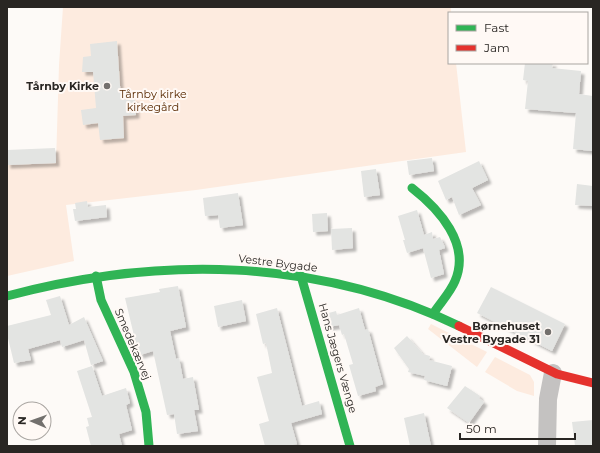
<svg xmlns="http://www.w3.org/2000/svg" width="600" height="453" viewBox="0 0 600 453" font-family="Montserrat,sans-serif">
  <defs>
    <filter id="shadow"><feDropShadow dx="3.5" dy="3.5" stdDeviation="1" flood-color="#0004"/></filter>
  </defs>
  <rect width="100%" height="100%" fill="#fdfaf7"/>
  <g fill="#fdebdf">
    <polygon points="63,7 451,7 449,63 456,63 466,152 196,190 66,205 74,261 7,276 7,165 56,163 59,65"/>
    <polygon points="431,324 487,352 477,367 428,329"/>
    <polygon points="495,357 530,375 534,382 534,396 517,391 485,372"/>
  </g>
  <g fill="#e3e4e2" filter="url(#shadow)">
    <polygon points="117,41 121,100 135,99 136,115 123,116 124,138 100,140 98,123 83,125 81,110 96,108 93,72 82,72 83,57 91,56 90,44"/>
    <polygon points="525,63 553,63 552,68 581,71 579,94 593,96 593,151 573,149 576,113 525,109 528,81 523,80"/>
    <polygon points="55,148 56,163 7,165 7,150"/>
    <polygon points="432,158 434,171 409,175 407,161"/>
    <polygon points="479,161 488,180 472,188 481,205 459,215 452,197 446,200 438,181"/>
    <polygon points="376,169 380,195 364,197 361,171"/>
    <polygon points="577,184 593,186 593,206 575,205"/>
    <polygon points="238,193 243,225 220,228 218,215 205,216 203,198"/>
    <polygon points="87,201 88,207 106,205 107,217 75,221 73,209 76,209 75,203"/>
    <polygon points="417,210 424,235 432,232 433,239 440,237 444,245 445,248 439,250 444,274 431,278 423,248 407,253 403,240 405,240 398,216"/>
    <polygon points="327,213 328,231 313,232 312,214"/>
    <polygon points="352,228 353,248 332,250 331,229"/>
    <polygon points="178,286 186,327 170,331 176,359 179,358 183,379 193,377 199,410 194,410 198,431 177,434 174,414 167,415 153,351 140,355 137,348 125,298 160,292 159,289"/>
    <polygon points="491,287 565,324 552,351 477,313"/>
    <polygon points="60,296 69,325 84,317 103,361 91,365 84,340 62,347 60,340 28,349 31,360 14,363 7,334 7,326 51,315 46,300"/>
    <polygon points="242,300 246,321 218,327 214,306"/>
    <polygon points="277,308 302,406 319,401 322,414 291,423 297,444 289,446 265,446 259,424 269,421 257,377 272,373 266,343 263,344 256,314"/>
    <polygon points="359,308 365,330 368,329 383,384 375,387 376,391 358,396 349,365 353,364 344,334 342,335 339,325 329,327 325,314 336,311 337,315"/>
    <polygon points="407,336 423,354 430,356 429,360 452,366 447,386 424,380 425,376 408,372 409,369 394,348"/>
    <polygon points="92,366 102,396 126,388 130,403 126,405 132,430 119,434 122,446 91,446 86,427 89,426 87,418 92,417 77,371"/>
    <polygon points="465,386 480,396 479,398 484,402 469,423 447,408"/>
    <polygon points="424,413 431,446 410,446 404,418"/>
    <polygon points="593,420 593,446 575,446 572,422"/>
  </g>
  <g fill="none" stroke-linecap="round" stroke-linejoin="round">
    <polyline stroke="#c4c2c1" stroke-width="18" points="547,446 548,399 553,373"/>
    <g stroke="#30b455" stroke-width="9">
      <path d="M412,188C439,209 471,244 455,281C450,293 440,303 433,314"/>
      <polyline points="96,276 101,300 134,372 146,412 149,446"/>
      <polyline points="301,276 350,446"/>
      <path d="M7,296C158,256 316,257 459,326"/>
    </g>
    <polyline stroke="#e5322d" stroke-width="9" points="459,326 557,374 593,383"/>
  </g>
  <g fill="#73706d" stroke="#fff9f5" stroke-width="1.5">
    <circle cx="107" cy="86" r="4"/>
    <circle cx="548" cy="332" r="4"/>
  </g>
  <g text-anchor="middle" stroke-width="4" stroke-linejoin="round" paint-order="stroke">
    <g font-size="11" font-weight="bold" fill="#292623" stroke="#fff9f5" text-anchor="end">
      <text x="99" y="90">Tårnby Kirke</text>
      <text x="540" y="330">Børnehuset<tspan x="540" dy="13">Vestre Bygade 31</tspan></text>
    </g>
    <g font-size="11" fill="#582900" stroke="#fff9f5">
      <text x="153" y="98">Tårnby kirke<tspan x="153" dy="13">kirkegård</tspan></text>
    </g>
    <g font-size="11" fill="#292623" stroke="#fff9f5">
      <text transform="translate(278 263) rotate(7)" y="4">Vestre Bygade</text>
      <text transform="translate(133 344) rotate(67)" y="4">Smedekærvej</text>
      <text transform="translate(338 358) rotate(74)" y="4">Hans Jægers Vænge</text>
    </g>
  </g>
  <rect width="600" height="453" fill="none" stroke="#292623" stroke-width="16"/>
  <rect x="448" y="12" width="140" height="52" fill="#fff9f5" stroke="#a9a5a1"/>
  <rect x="456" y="25" width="20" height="6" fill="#30b455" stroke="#a9a5a1"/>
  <text x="484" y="32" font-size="12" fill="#292623">Fast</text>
  <rect x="456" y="45" width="20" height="6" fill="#e5322d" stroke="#a9a5a1"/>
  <text x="484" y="52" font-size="12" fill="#292623">Jam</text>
  <g transform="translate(32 421) rotate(272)"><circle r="19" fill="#fff9f5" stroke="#a9a5a1"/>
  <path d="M0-3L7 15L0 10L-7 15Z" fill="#73706d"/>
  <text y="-6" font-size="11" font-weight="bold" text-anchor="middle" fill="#292623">N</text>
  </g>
  <path d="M460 433v6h115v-6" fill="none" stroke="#292623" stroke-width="2"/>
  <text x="466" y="433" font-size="12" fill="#292623" stroke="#fff9f5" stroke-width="3" paint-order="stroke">50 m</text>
</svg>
